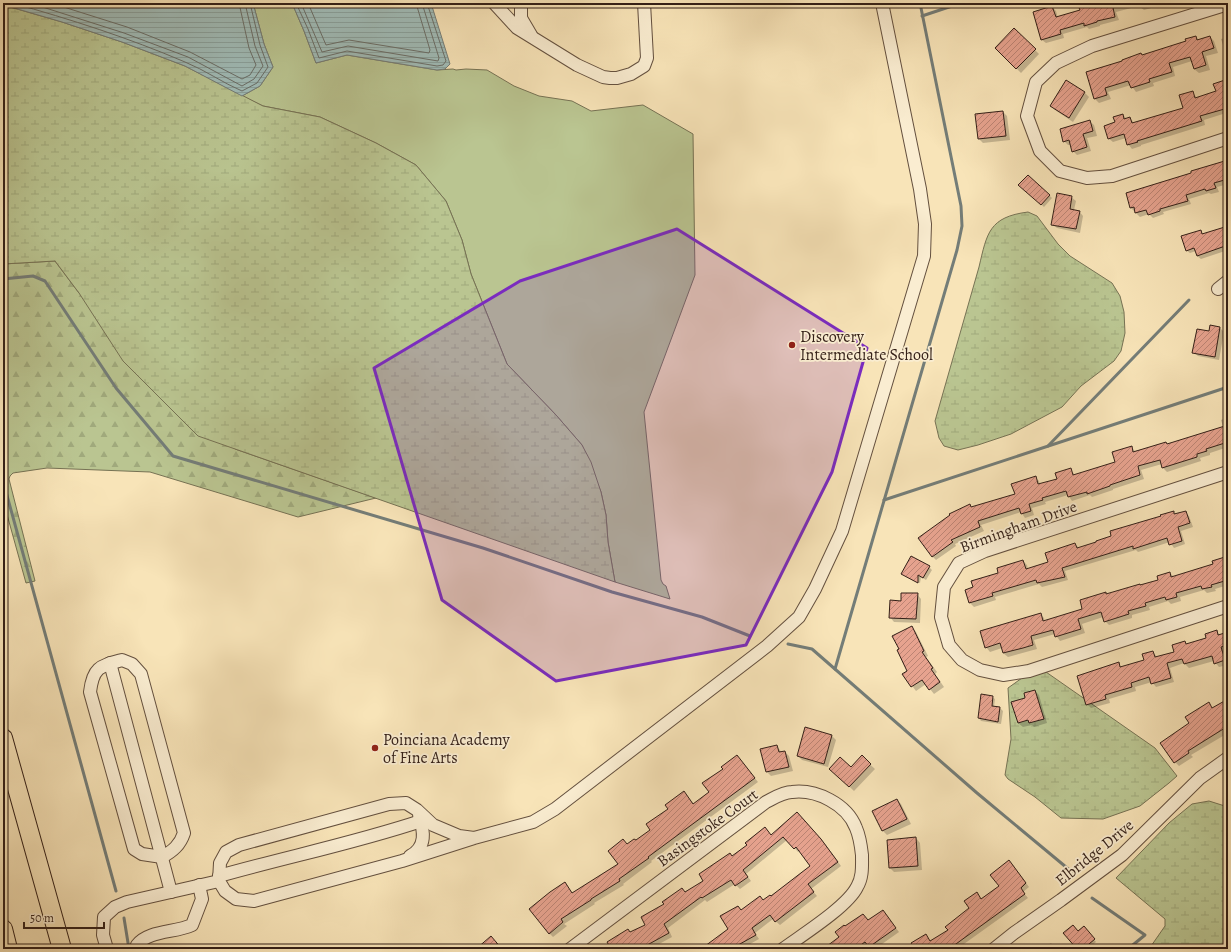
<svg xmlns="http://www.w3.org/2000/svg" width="1231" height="952" viewBox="0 0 1231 952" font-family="Alegreya,serif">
  <defs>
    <pattern id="forest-firs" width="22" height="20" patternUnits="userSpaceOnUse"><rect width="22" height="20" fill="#bac591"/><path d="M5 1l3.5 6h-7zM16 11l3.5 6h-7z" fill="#a0a97c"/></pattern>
    <pattern id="wetland-marsh" width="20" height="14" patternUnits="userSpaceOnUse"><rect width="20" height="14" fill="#bac591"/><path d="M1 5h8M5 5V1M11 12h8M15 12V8" fill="none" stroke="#a0a97c"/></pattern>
    <pattern id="water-rules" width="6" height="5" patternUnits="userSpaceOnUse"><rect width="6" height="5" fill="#a0bcb8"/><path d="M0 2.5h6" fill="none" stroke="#8aa19d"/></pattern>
    <pattern id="building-hatch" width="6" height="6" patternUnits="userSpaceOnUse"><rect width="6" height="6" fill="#e7a38f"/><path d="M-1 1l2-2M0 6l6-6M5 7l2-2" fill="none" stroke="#bc8474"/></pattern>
  </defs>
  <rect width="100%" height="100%" fill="#f8e4b8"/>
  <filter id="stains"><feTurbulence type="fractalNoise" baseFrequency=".005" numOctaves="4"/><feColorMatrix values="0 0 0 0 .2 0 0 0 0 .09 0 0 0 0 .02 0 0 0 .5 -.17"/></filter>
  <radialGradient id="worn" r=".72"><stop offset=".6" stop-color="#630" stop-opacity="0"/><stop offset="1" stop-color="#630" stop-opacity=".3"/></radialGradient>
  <polygon fill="#bac591" stroke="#767254" points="253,3 292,3 304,31 316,63 347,55 437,70 453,69 456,70 466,69 487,70 514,86 539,96 572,101 591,111 643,105 693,134 695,275 644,412 661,580 663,584 666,586 670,599 615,582 608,542 606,515 601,492 582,445 556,415 507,364 471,274 462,240 446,201 416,165 376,143 320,117 263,106 242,96 260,86 273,67 264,44"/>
  <polygon fill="url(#forest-firs)" stroke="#767254" points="55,261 79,293 235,449 376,498 298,517 150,472 47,468 13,473 10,476 9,479 35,581 26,583 3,500 3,264"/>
  <g fill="url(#wetland-marsh)" stroke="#767254">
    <polygon points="3,5 62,22 122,42 185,66 263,106 320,117 376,143 416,165 446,201 462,240 471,274 507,364 556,415 582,445 591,462 601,492 606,515 608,542 615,582 198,436 123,361 79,293 55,261 3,264"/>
    <path d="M1028,212L1037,216L1058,244L1070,256L1112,283L1120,296L1124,312L1125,333L1121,351L1114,361L1081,386L1062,407L1011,434L978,445L958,450L944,446L939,438L935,421L979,267C987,233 989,217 1028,212Z"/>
    <polygon points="1046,672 1155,748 1177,776 1169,783 1140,806 1103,819 1061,818 1035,797 1008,779 1005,775 1011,739 1008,688 1022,678"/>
    <polygon points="1209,801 1228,807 1228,949 1149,949 1165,926 1165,919 1116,878 1169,823 1192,804"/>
  </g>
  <g fill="url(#water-rules)" stroke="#747d78">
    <polygon points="3,3 253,3 264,44 273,67 260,86 242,96 185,66 122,42 62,22 4,5"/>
    <polygon points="292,3 431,3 450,64 445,69 437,70 347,55 316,63 304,31"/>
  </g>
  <g fill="#0003">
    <polygon points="1078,3 1154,3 1155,7 1144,10 1139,6 1116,12 1119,20 1100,25 1100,26 1089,29 1087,27 1063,34 1064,38 1046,43 1042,40 1052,7 1056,11 1058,18 1081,11"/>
    <polygon points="1014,29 1039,54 1021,73 996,48"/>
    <polygon points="1196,37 1199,40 1210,37 1214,41 1218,53 1206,56 1210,70 1199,73 1194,69 1192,61 1173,67 1175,76 1153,83 1154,86 1136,92 1131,85 1108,92 1111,99 1099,103 1095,99 1087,72 1187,42"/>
    <polygon points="1228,37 1228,56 1226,54 1221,39"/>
    <polygon points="1225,81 1228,82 1228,115 1226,113 1204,120 1205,125 1141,145 1141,146 1132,149 1128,144 1126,138 1113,142 1108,138 1116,123 1123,115 1127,119 1130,118 1134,123 1184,109 1192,92 1197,98 1217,92"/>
    <polygon points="1085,93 1089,97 1073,122 1055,110 1051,106"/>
    <polygon points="1003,112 1007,116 1010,140 983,143 979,139"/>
    <polygon points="1089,121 1094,125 1097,136 1087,138 1091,151 1077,155 1073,151 1071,145 1068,145 1064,141"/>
    <polygon points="1228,160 1228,184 1217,187 1219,192 1211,194 1209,193 1189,199 1191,204 1163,212 1164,214 1153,218 1149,214 1140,217 1131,208 1127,194 1193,174 1192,171"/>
    <polygon points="1028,176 1052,198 1044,207 1020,185"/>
    <polygon points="1071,197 1076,201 1074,210 1079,211 1083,216 1080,233 1057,228 1052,224"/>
    <polygon points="1228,228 1228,250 1201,259 1197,256 1196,251 1190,253 1186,250 1200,231 1204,235"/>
    <polygon points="1220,328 1224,332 1219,360 1198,356 1193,352 1209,332"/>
    <polygon points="1228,417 1228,447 1210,453 1210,455 1200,458 1201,461 1167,472 1163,468 1162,464 1141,470 1144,479 1113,489 1113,490 1092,497 1090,495 1072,501 1068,495 1045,502 1046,504 1032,508 1034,515 1025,518 1021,512 981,525 984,531 955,544 956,546 936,560 932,556 972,508 1016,494 1035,477 1039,481 1040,485 1058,479 1070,469 1075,475 1116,463 1131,447 1135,451 1166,443 1168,445 1223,427 1221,420"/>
    <polygon points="1173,512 1176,515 1185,512 1189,516 1193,527 1181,531 1185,544 1174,548 1170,542 1138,552 1136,550 1065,571 1068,580 1042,587 1039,584 995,597 996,600 974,607 970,603 966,590 974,588 1023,561 1027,565 1028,569 1049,563 1075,544 1079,548 1098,543"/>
    <polygon points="1228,557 1228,585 1215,589 1216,591 1207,593 1204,590 1180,597 1181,601 1171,604 1168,601 1149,607 1150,610 1132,615 1132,618 1109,625 1105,621 1103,617 1082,624 1085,633 1060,641 1055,634 1034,640 1037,649 1008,657 1003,653 1002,648 990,652 986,647 1040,614 1044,618 1045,622 1084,610 1105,593 1107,595 1160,580 1170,573 1174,577 1214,565"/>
    <polygon points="929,567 932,570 926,580 921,577 920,583 904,574"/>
    <polygon points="917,594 921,599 920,623 894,622 890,617 902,602"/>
    <polygon points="912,627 916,632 928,656 926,657 937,672 935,674 944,687 934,694 926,684 916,691 904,675 908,671"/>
    <polygon points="1216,631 1220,635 1228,633 1228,651 1225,651 1228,665 1219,667 1214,661 1189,668 1184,663 1170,668 1174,682 1156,687 1152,682 1135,687 1136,691 1109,699 1110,703 1091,708 1087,704 1118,664 1122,667 1145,661 1153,652 1157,657 1175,653 1184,642 1187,645 1207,639"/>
    <polygon points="1035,691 1039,695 1047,723 1034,727 1032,725 1023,727 1018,723 1027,699"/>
    <polygon points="982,695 992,697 995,699 994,707 1000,708 1003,711 1001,724 981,721 979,718"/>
    <polygon points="1228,700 1228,733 1191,755 1193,757 1179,766 1175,762 1190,724 1208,703 1213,709"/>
    <polygon points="806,728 832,736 836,740 828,767 802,760 798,756"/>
    <polygon points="777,746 782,753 785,752 789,756 793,771 771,776 767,772 761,750"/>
    <polygon points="737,756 758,782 651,861 652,862 623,884 624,885 594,903 595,904 564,924 567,926 553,937 549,933 565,884 573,893 619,864 627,845 636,841 652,830 684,792 694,804 710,793 724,769"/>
    <polygon points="862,757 875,769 854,791 831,769 851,768"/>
    <polygon points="897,800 901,804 911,824 887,835 883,831 873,811"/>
    <polygon points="801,817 825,844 841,866 811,889 817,896 780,925 773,919 755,933 759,939 741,949 703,949 729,929 738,907 742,911 771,897 812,866 800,850 798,852 787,840 746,874 751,881 740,889 735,884 707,902 705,900 668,928 672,937 650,949 604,949 646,925 685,893 705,881 733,857 771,836"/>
    <polygon points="916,838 920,843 922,870 894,872 890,868"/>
    <polygon points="1013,865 1029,887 1023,892 1028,898 957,949 917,949 926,935 931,942 949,931 971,909 980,897 981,899 1000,886"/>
    <polygon points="883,911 899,932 875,949 872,949 869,946 865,949 824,949"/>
    <polygon points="1086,930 1096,942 1088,949 1078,949 1078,932"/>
    <polygon points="1051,943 1056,949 1042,949"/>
  </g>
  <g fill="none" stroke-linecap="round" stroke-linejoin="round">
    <g stroke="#6a6e68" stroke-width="1">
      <path d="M12,3C70,19 129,38 185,62C205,70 223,83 242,91L257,83L268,67L260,45L250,3"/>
      <polyline points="30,3 124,33 188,57 242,86 254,79 263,66 255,46 245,3"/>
      <polyline points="51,3 127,27 190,52 242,79 250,75 256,65 249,48 239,3"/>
      <polyline points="296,3 308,29 319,58 347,51 437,66 443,65 446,61 427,3"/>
      <polyline points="301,3 322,52 348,46 438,61 439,58 422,3"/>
      <polyline points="308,3 326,45 349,40 429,53 430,50 416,3"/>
    </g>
    <g stroke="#747d78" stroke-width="3">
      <polyline points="922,16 961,3"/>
      <polyline points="3,279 33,276 45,281 116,388 173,456 483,548 612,592 702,617 750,636"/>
      <polyline points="1048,446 1189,300"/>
      <polyline points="3,481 116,891"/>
      <polyline points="884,500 1228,387"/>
      <polyline points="788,644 812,649 977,793 1072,872"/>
      <polyline points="835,669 957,250 962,226 961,206 920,3"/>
      <polyline points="1092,898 1145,935 1128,949"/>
      <polyline points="124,918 129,949"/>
    </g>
  </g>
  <g fill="url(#building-hatch)" stroke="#331f17">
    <polygon points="1077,3 1112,3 1115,17 1097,21 1097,22 1084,26 1084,23 1060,30 1061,34 1041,40 1033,12 1052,6 1056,17 1080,10"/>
    <polygon points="1014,28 1036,49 1016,69 995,48"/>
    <polygon points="1196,36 1197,40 1210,36 1214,48 1202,52 1206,65 1194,69 1190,57 1169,63 1172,72 1149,79 1150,82 1131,88 1128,81 1105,88 1107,95 1094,99 1086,72 1122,61 1122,60 1141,53 1142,55 1186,41 1185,39"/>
    <polygon points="1066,80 1085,92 1069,118 1050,106"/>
    <polygon points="1225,80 1228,88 1228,108 1200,116 1202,121 1137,141 1138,142 1127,145 1124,134 1108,139 1104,126 1115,122 1113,117 1123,114 1124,119 1130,117 1132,123 1183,108 1179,95 1193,91 1195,98 1216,91 1213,84"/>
    <polygon points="1003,111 1006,136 978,139 975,114"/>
    <polygon points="1090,120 1093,131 1083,134 1087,147 1072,152 1069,140 1063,142 1060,129"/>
    <polygon points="1228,160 1228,179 1214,183 1216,188 1206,191 1205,189 1186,195 1188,201 1160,209 1160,211 1148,215 1146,210 1135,213 1134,207 1130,208 1126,193 1191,173 1191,171"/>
    <polygon points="1028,175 1050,195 1041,205 1018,185"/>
    <polygon points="1057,193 1072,196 1070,209 1080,211 1076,229 1051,225"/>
    <polygon points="1228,226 1228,245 1197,256 1194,248 1186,251 1181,236 1201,230 1202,234"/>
    <polygon points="1210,325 1220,327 1215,357 1192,353 1197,329 1209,331"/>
    <polygon points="1228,425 1228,442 1206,449 1207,451 1197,454 1197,457 1162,468 1160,460 1138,466 1140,475 1110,485 1110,486 1087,494 1087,492 1068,497 1066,491 1042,498 1043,500 1029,504 1031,511 1021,514 1019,508 978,521 980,527 951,540 953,542 932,557 918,538 950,515 949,514 970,504 971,507 1015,494 1011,484 1036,476 1038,484 1057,479 1055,473 1071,468 1073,475 1115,462 1112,452 1132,446 1133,452 1166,442 1167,444"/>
    <polygon points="1174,511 1174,514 1186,511 1190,523 1178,527 1182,541 1169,545 1167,538 1133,549 1133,546 1062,568 1065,577 1037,583 1036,580 992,593 993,596 969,603 965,590 973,587 971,581 998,573 997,568 1023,560 1026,569 1048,562 1045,553 1075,543 1077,548 1096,542 1096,541 1111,536 1110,531 1161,516 1160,515"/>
    <polygon points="911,556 930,566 923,578 918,575 918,583 901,574"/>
    <polygon points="1228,556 1228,580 1211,585 1212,587 1202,589 1201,586 1176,593 1177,597 1166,600 1165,597 1145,603 1146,606 1128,611 1129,614 1104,622 1101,612 1078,619 1081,629 1055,637 1053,630 1031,636 1033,645 1023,648 1003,653 1000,643 985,648 980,631 1041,613 1043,621 1082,609 1080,600 1106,592 1106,594 1140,584 1140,585 1158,580 1157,576 1170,572 1171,577 1213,564 1212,561"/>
    <polygon points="901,593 918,593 916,619 889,618 890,600 901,601"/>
    <polygon points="912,626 924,651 922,652 933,668 931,669 940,682 929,690 922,680 911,687 902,674 907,671 897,650 899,649 892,636"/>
    <polygon points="1217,630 1218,635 1228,632 1228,645 1221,647 1225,660 1214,664 1212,656 1184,664 1182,659 1167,663 1171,678 1151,684 1149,677 1131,683 1132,687 1105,695 1106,699 1086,705 1077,676 1119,662 1120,667 1144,660 1142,654 1153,651 1155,657 1174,652 1172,645 1185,641 1186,644 1206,638 1205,634"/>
    <polygon points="1035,690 1044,719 1029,723 1028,720 1018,723 1011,702 1025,698 1024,693"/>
    <polygon points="981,694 993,696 992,706 1000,707 998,722 978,718"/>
    <polygon points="1228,699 1228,726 1188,751 1189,753 1174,763 1160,743 1189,723 1185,717 1209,702 1212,708"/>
    <polygon points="805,727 832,735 824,764 797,756"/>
    <polygon points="777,745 779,752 785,751 789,767 766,772 760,749"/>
    <polygon points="737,755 755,778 648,857 649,858 619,879 620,881 591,899 591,900 561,919 563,922 549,934 529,909 550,892 565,882 572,893 618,864 608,851 623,839 627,844 634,839 636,840 650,830 646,824 668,809 665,805 684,791 693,804 709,792 702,783 723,769 721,767"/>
    <polygon points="862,755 871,764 849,787 829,769 840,757 851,767"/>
    <polygon points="897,799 907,819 882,831 872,811"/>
    <polygon points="797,812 821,839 838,862 808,884 814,892 775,922 770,915 752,928 756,935 731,949 701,949 728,929 720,916 738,906 741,910 760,896 763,900 770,895 771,896 810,866 796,847 794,849 783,837 743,870 748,877 735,886 731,880 702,898 701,897 664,924 669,933 640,949 611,949 607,942 628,929 630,932 645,925 641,917 664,904 662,902 682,888 685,892 703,881 699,874 730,853 732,856 747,845 745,843 765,827 771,835"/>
    <polygon points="916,837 918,866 889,868 887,840"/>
    <polygon points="1009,860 1026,883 1021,888 1025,894 949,949 915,949 911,943 926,934 930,941 948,930 945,927 969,908 964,901 977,892 981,899 999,886 990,875"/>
    <polygon points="883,910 896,928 869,947 865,942 855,949 823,949 839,937 835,932 844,925 845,926 863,914 868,920"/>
    <polygon points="1073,925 1078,931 1084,926 1095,939 1083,949 1077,949 1063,933"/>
    <polygon points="491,936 502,949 476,949"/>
  </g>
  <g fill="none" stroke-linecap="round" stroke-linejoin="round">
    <g stroke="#64503f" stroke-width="14">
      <g id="minor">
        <polyline points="494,3 517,28 577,65 603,77 610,78 617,78 631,74 644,66 647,58 644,3"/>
        <polyline points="521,3 521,18 531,35"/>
        <polyline points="1228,4 1092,46 1056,63 1036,82 1027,116 1040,151 1060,171 1087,178 1112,176 1228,138"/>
        <polyline points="1218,289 1228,281"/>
        <polyline points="1228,472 985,551 959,563 944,587 941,617 949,645 962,660 980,670 1003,675 1029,671 1228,606"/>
        <path d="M122,660L132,664L141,674L184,833C180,845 173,851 162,857L142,854L134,849L90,692C93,667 100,666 122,660Z"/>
        <polyline points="110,663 171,892"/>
        <polyline points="474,838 459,836 433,825 417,810 406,803 389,804 239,845 226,852 220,863 219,881 225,891 236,899 254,901 402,861 474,838 533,822 555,809 767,646 799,617 815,589 842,531 924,256 925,224 920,189 882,3"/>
        <path d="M410,856C427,847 424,831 419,815"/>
        <path d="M219,876C286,857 355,843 421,821"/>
        <polyline points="107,949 103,935 104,917 115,907 127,902 219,881"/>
        <path d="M138,949L137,945C149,930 175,933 192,925L202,899L199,885"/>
        <path d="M570,949L766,802C774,798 783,792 792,792C816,789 847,804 856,828C860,837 861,846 862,855C862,866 863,877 857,887C847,907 802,935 783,949"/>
        <polyline points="994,949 1014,933 1061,900 1122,855 1200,778 1228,758"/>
      </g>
    </g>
    <g stroke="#331f17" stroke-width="20">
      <g id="highway">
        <polyline points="3,738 62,949"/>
        <polyline points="3,929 8,949"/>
      </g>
    </g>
    <use href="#minor" stroke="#faedd1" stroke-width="12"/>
    <use href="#highway" stroke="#f8e4b8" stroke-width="18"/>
  </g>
  <path fill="#7b2cbf" fill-opacity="0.2" stroke="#7b2cbf" stroke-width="3" stroke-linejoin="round" d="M677,229L867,348L832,472L746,645L556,681L442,600L374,368L520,281Z"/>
  <g fill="#8f2418" stroke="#faedd1" stroke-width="1.5">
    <circle cx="792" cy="345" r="4"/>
    <circle cx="375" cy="748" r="4"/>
  </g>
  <g text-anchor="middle" stroke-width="3.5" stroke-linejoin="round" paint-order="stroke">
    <g font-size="16" fill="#331f17" stroke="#faedd1" text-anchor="start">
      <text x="800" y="342">Discovery<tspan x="800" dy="18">Intermediate School</tspan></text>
      <text x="383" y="745">Poinciana Academy<tspan x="383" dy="18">of Fine Arts</tspan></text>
    </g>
    <g font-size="16" fill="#331f17" stroke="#faedd1">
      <text transform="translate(1018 526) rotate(-20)" y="6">Birmingham Drive</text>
      <text transform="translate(707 827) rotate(-36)" y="6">Basingstoke Court</text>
      <text transform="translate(1094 852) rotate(-39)" y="6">Elbridge Drive</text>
    </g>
  </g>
  <rect width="1231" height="952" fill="none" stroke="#f8e4b8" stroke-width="16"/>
  <rect x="4" y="4" width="1223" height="944" fill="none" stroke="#331f17" stroke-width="2"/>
  <rect x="8" y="8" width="1215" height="936" fill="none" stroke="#331f17"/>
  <path d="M24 922v6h80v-6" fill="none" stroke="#331f17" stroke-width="2"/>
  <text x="30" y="922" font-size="12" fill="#331f17" stroke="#faedd1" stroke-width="3" paint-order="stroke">50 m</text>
  <rect width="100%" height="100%" filter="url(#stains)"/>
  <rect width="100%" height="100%" fill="url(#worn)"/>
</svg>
